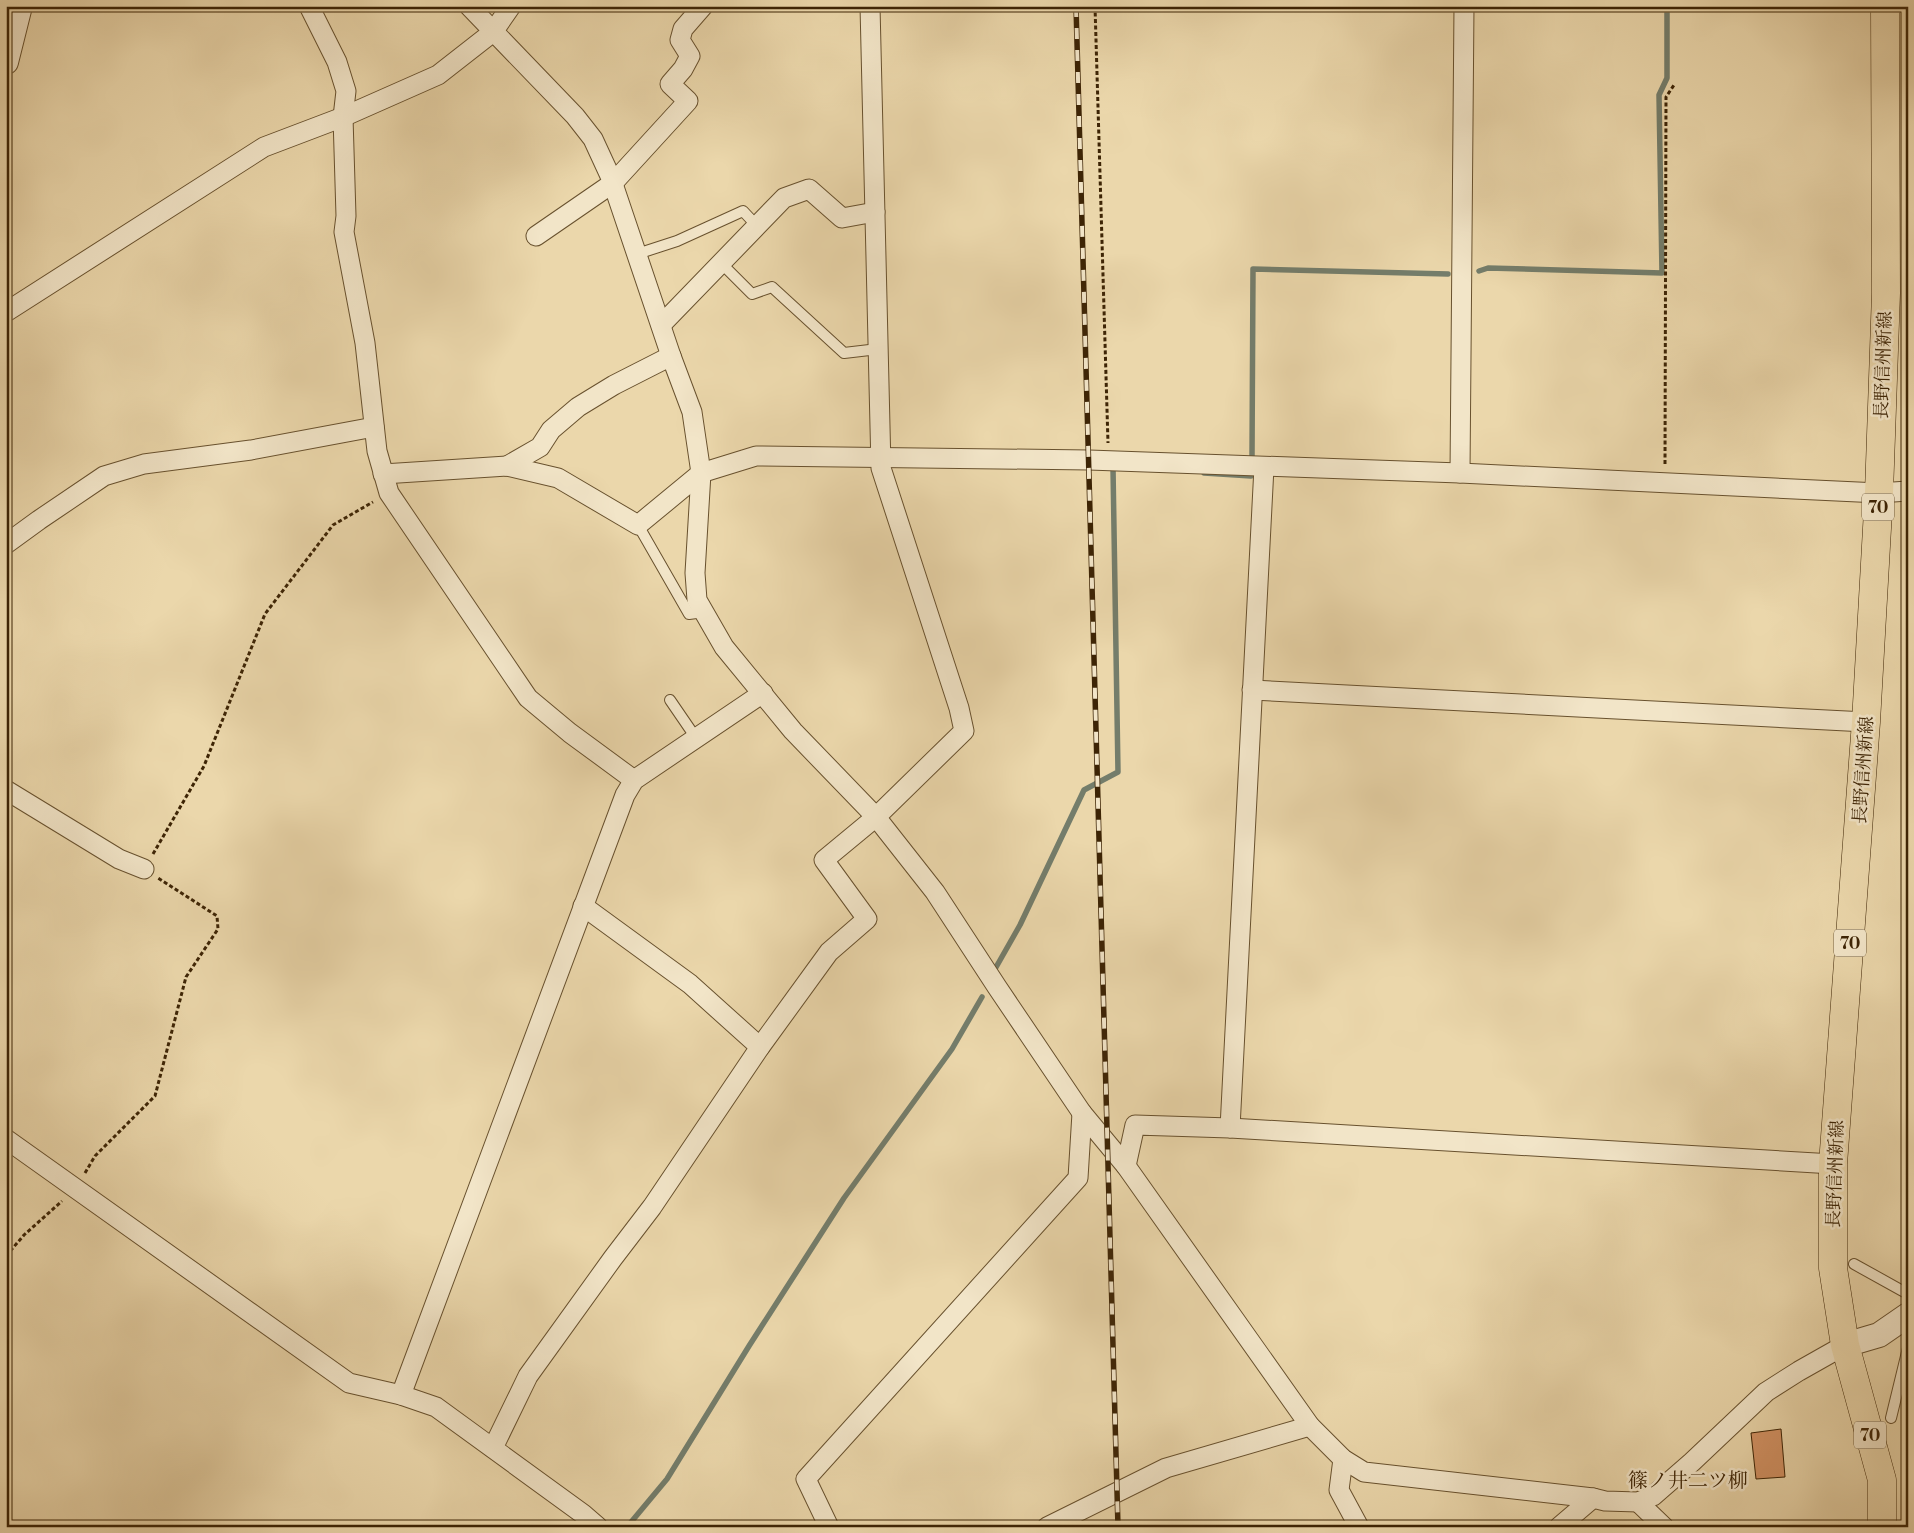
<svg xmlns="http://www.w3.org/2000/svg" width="1914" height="1533" viewBox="0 0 1914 1533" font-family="'Libre Bodoni','Noto Serif JP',serif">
  <rect width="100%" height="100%" fill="#ebd7ab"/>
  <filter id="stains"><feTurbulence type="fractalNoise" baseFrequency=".004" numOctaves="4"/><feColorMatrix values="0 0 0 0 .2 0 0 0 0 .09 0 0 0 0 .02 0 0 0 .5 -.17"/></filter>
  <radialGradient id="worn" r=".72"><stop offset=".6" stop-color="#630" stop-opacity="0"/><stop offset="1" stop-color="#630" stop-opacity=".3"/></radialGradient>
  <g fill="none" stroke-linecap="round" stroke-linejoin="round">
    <g stroke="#747d6b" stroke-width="5.5">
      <polyline points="1479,271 1488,268 1662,273 1659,95 1667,78 1667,6"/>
      <polyline points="1252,456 1253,269 1448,274"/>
      <polyline points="1204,473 1251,476"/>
      <polyline points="995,969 1020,925 1084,790 1118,772 1113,468 1117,468"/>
      <polyline points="627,1527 667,1479 749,1346 844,1198 952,1049 982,997"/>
    </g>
  </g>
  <polygon fill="#d39365" stroke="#3d2405" points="1781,1429 1785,1477 1756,1479 1751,1433"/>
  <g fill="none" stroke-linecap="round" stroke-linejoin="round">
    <g stroke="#68512e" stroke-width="12">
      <g id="service">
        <polyline points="637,254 677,241 743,211 757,226"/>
        <polyline points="721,263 752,294 772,287 844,353 878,349"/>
        <polyline points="638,525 689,614 704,612"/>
        <polyline points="670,700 696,738"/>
        <polyline points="1854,1264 1908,1294"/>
        <polyline points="1891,1418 1908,1348"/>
      </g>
    </g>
    <g stroke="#68512e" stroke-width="21">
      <g id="minor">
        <polyline points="309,6 337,62 346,91 343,117 346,216 344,232 365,343 377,451 389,493 528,698 570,733 634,780"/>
        <polyline points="469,6 575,116 593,139 611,178 671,356 692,412 701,473 695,573 697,600 724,647 793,731 876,817 935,892 997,987 1082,1113 1126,1166 1310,1426 1343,1459 1364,1472 1593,1498 1605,1501 1638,1502 1653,1496 1692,1462 1766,1392 1799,1371 1845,1345"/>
        <polyline points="536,236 613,183 688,101 670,84 683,69 690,56 680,40 683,29 703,6"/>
        <polyline points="6,312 264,147 343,117 438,75 493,32 511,6"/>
        <polyline points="661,325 784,198 809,189 842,218 875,212"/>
        <polyline points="507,466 540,447 551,430 578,407 614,385 671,356"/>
        <polyline points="1460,473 1464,6"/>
        <polyline points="383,474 507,466 558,478 638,525 701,473 756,456 1089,460 1460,473 1879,493 1908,491"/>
        <polyline points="6,544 39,520 104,476 144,464 251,450 374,427"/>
        <polyline points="1252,690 1866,722"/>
        <polyline points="6,790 119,859 144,869"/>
        <polyline points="583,906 690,984 760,1047"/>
        <polyline points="1230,1128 1264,467"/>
        <polyline points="6,1139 349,1383 401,1395 436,1407 583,1514 598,1527"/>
        <polyline points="1126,1166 1135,1125 1230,1128 1833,1164"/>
        <polyline points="401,1395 625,795 634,780 763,693"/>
        <polyline points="493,1448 528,1376 613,1258 652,1207 760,1047 829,952 867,919 824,860 876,817 964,731 959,708 881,468 870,6"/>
        <polyline points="1343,1459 1339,1490 1359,1527"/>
        <polyline points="1638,1502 1664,1527"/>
        <polyline points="829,1527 806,1479 1078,1178 1082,1113"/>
        <polyline points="1047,1527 1166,1468 1310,1426"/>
        <polyline points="1559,1527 1593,1498"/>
      </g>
    </g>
    <g stroke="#68512e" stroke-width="26">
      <g id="tertiary">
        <polyline points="6,62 20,6"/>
        <polyline points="1845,1345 1879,1335 1908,1315"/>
      </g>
    </g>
    <g stroke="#3d2405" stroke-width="29">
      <polyline id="primary" points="1882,1527 1882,1480 1845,1345 1833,1268 1833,1164 1866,722 1879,493 1886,293 1885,6"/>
    </g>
    <g stroke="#3d2405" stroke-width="3" stroke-dasharray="4 2.5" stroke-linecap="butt">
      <polyline points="1095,6 1108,443"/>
      <polyline points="1665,464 1666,97 1674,85"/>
      <polyline points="153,854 204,766 265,614 333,525 373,502"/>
      <polyline points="85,1173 95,1156 155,1096 186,977 218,929 217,916 158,878"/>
      <polyline points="6,1256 24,1235 62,1201"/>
    </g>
    <use href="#service" stroke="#f2e5c8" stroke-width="10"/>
    <use href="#minor" stroke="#f2e5c8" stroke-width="19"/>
    <use href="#tertiary" stroke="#f2e5c8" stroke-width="24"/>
    <use href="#primary" stroke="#ebd7ab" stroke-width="28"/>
    <g stroke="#3d2405" stroke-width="5.5">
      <polyline id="rail" points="1076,6 1118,1527"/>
    </g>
    <use href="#rail" stroke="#f2e5c8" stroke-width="4" stroke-dasharray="11" stroke-linecap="butt"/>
  </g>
  <g text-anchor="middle" stroke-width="5" stroke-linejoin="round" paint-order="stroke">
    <g fill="#f2e5c8" stroke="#735e40" stroke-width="1">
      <rect x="1862" y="493.5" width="32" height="27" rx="4"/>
      <rect x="1834" y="929.5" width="32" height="27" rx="4"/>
      <rect x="1854" y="1421.5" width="32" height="27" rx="4"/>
    </g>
    <g font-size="16" font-weight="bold" fill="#3d2405">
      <text x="1878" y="513">70</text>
      <text x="1850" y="949">70</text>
      <text x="1870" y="1441">70</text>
    </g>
    <g font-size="18" fill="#3d2405" stroke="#f2e5c8">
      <text transform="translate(1883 365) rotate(-88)" y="6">長野信州新線</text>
      <text transform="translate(1863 770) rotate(-86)" y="6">長野信州新線</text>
      <text transform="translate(1835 1174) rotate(-88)" y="6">長野信州新線</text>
    </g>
    <g font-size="20" fill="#3d2405" stroke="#f2e5c8">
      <text x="1688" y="1487">篠ノ井二ツ柳</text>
    </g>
  </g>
  <rect width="1914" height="1533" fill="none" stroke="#ebd7ab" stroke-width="25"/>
  <rect x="8" y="8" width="1899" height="1518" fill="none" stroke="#3d2405" stroke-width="2.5"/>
  <rect x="12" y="12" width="1889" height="1508" fill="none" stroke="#3d2405"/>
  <rect width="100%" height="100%" filter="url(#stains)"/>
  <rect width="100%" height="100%" fill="url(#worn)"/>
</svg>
